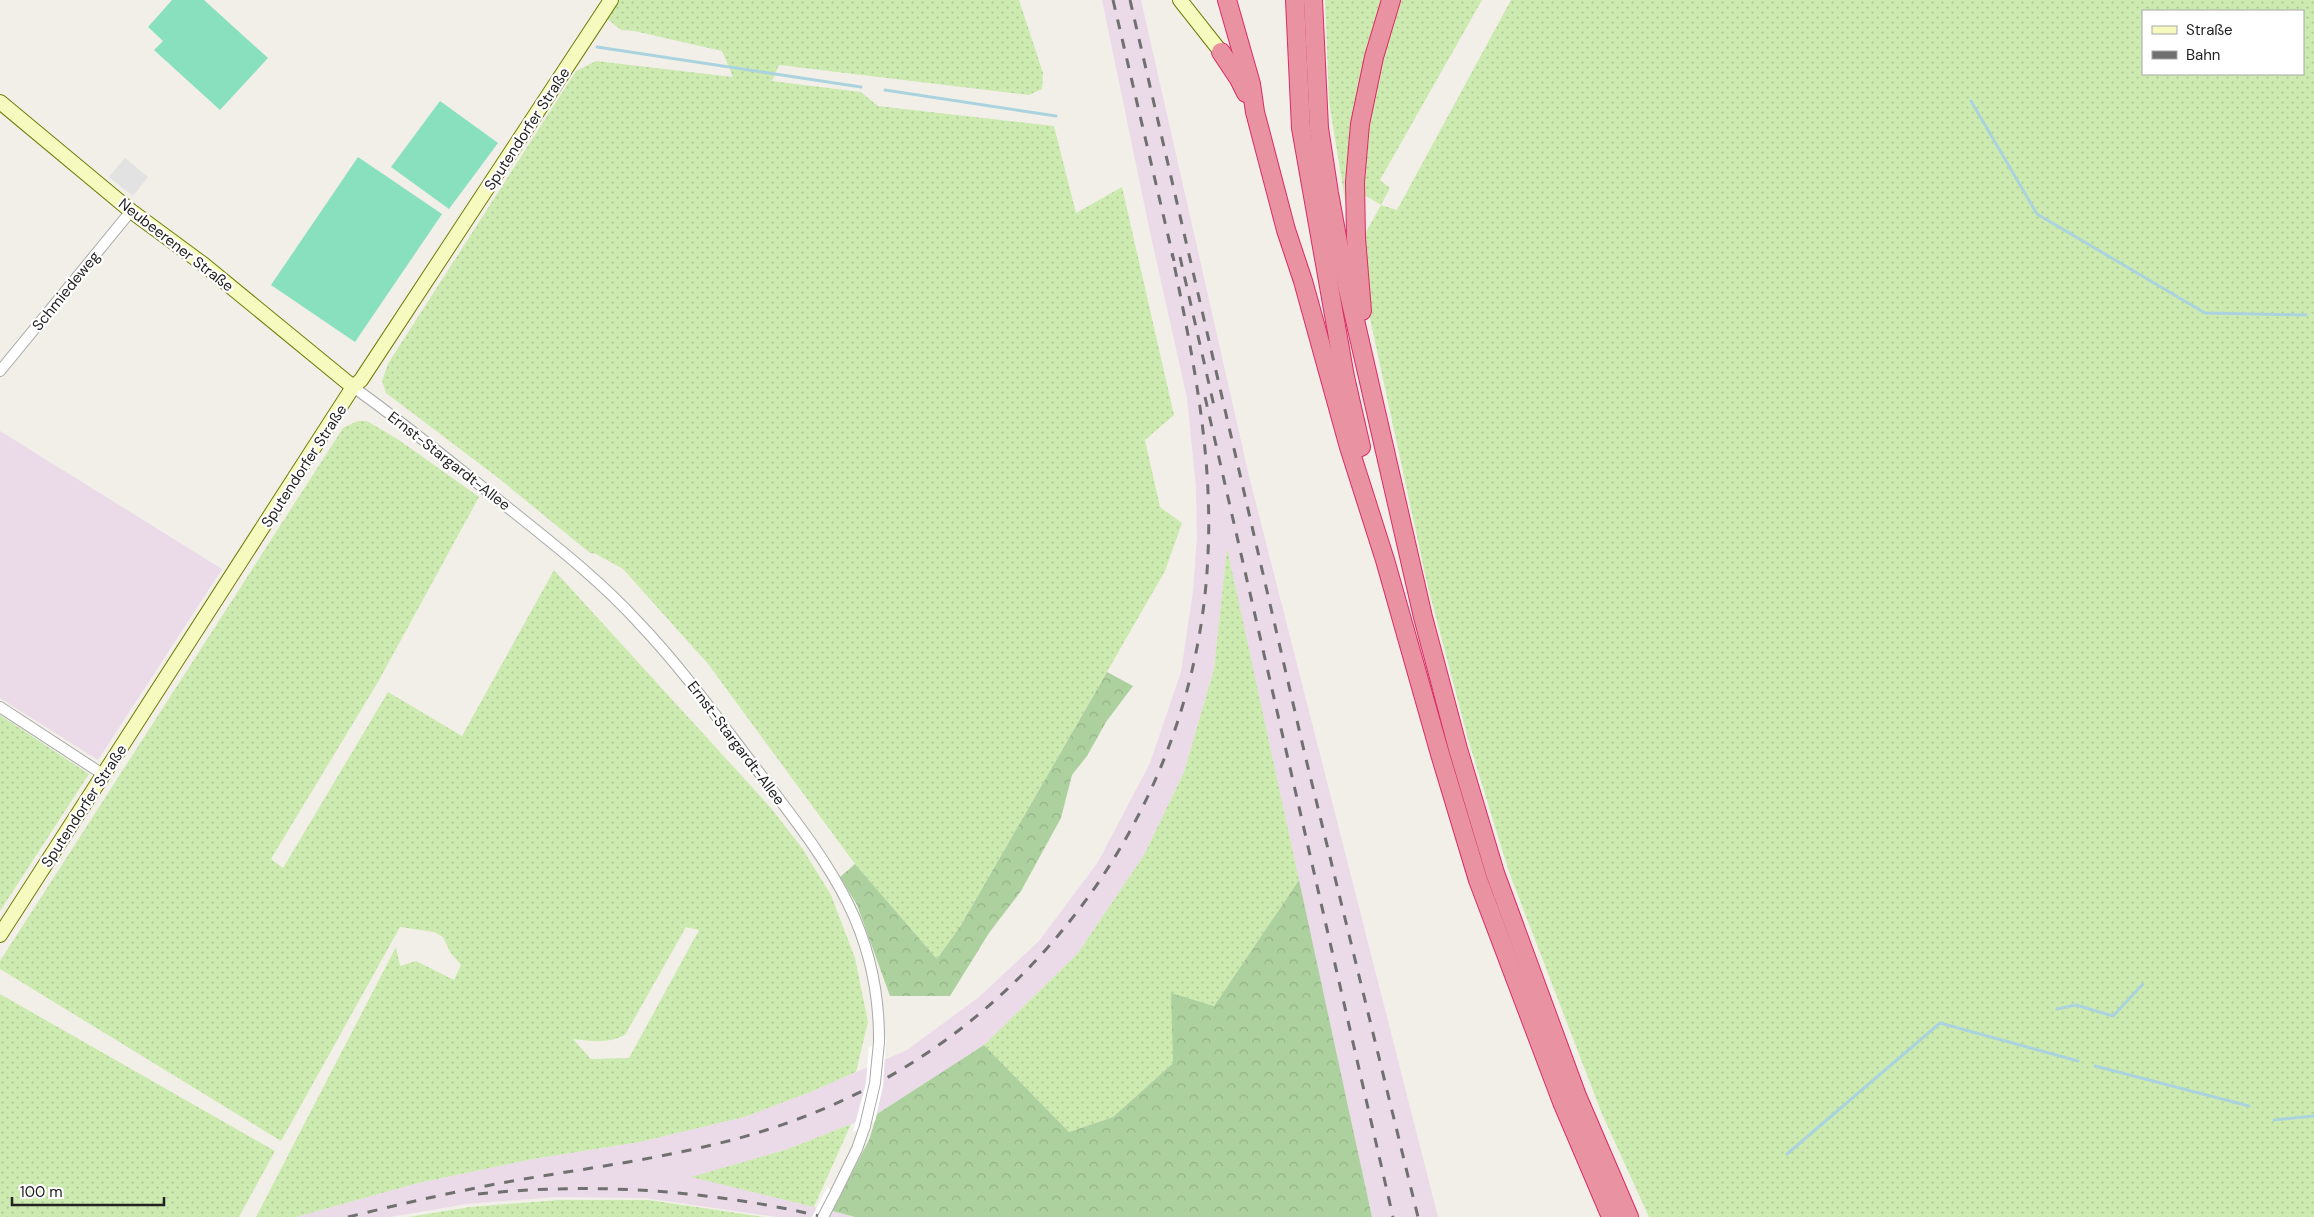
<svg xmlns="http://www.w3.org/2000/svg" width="2314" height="1217" viewBox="0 0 2314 1217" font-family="'DM Sans',sans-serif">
  <defs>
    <pattern id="grass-dots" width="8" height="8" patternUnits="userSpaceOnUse" patternTransform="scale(1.25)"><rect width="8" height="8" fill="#cdebb0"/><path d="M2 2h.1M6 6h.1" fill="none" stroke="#b0c997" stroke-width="1.8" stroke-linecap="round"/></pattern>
    <pattern id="forest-crowns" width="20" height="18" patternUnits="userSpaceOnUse" patternTransform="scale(1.25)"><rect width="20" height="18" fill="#add19e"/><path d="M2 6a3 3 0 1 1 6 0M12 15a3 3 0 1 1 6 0" fill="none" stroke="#95b388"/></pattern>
  </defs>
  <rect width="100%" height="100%" fill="#f2efe9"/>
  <g fill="#ebdbe8">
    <polygon points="1102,0 1141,0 1249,476 1438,1217 1372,1217 1227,550 1214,669 1184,772 1144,855 1078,953 984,1045 877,1114 785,1150 693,1177 855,1217 777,1217 645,1198 556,1197 467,1204 390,1217 296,1217 418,1183 533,1159 640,1142 744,1117 808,1093 907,1050 979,997 1039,941 1098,862 1150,763 1181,672 1193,591 1197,538 1196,487 1187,398 1150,232"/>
    <polygon points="0,431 222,569 98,760 0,698"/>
  </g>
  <g fill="url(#grass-dots)" fill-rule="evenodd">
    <polygon points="616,0 1019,0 1043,73 1042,89 1029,95 779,65 772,81 861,92 878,106 1054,126 1076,213 1122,187 1174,415 1145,440 1160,507 1182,523 1165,571 961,925 937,959 855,864 708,664 623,569 596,554 590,553 497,477 386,393 382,381 388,364 398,348 576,71 596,61 733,77 722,51 634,31 621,30 605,17"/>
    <polygon points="1325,0 1386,0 1349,225 1329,102"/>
    <path d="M1398,0H1482L1380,180L1390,188L1381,205L1397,210L1511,0H2314V1217H1649L1602,1114L1509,872L1468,739L1427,583L1366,300V232L1381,205L1361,193L1363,137L1380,56ZM2143,11H2303V74H2143Z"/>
    <path d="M357,421H367L399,440L479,497L378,682L271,859L283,868L388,692L462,736L554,570L771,808L802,848L831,895L855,958L868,1022L856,1072L808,1093L744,1117L640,1142L533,1159L418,1183L296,1217H256L396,947L400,966L416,961L454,980L461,965L450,952L443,937L434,932L400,927L281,1141L0,969V961L343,428ZM686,927L699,930L629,1058L591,1059L573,1039C592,1041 607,1044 625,1035Z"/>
    <polygon points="1227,548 1299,880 1214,1006 1172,994 1173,1063 1113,1117 1069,1132 984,1045 1078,953 1144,855 1184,772 1214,669"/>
    <polygon points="0,715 89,774 0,911"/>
    <polygon points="0,994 275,1151 239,1217 0,1217"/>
    <polygon points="851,1124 814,1207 691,1177 785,1150"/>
    <polygon points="559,1200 649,1200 764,1217 408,1217 470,1207"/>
  </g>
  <g fill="url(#forest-crowns)">
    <polygon points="1107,672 1133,686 1106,722 1087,756 1072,775 1061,818 1021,891 989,933 950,996 890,996 857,905 840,877 855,864 937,959 961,925"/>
    <polygon points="1299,880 1372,1217 855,1217 832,1211 869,1140 877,1114 984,1045 1069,1132 1113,1117 1173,1063 1171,993 1214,1006"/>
  </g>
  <g fill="#88e0be">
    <polygon points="172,0 204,0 268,58 220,110 154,50 163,41 148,27"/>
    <polygon points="440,101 498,143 449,209 391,167"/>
    <polygon points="358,157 442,214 355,342 271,285"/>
  </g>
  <polygon fill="#e2e2e2" points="125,158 148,177 133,196 109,177"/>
  <g fill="#fff">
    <polygon points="886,1039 883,1086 875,1121 853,1132 866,1083 869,1047"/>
    <polygon points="827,1188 841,1195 829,1217 812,1217"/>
  </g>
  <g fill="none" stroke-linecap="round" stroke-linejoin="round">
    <g stroke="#aad3df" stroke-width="3">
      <polyline points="597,47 861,87"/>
      <polyline points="885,90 1056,116"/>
      <polyline points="1971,101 2037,214 2205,313 2306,315"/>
      <polyline points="2057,1009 2076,1005 2113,1016 2143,984"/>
      <polyline points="2095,1066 2249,1106"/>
      <polyline points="2274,1120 2314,1116"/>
      <polyline points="1787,1154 1940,1023 2078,1061"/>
    </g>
    <g stroke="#a9a9a9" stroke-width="12">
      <g id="street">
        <polyline points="0,371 131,211"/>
        <path d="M353,387C404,423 452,463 501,502C548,540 597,577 638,622C682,668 719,720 758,771C825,860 880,924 879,1042"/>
        <polyline points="0,707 104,775"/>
        <polyline points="836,1192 857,1149 865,1126"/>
      </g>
    </g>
    <g stroke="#707d05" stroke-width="16">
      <g id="secondary">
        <polyline points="1180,0 1221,52"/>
        <polyline points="0,102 131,211 203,264 353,387"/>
        <polyline points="0,935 353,387 361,380 611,0"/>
      </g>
    </g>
    <g stroke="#dc2a67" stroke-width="20">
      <g id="highway">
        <polyline points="1227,0 1251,84 1255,112 1286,230 1303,281 1349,447 1385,560 1440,754 1478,880 1562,1102 1611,1217"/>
        <polyline points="1295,0 1301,128 1345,377 1361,447"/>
        <polyline points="1313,0 1319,128 1329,193 1341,259 1423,617 1458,749 1495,873 1577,1096 1629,1217"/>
        <polyline points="1221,52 1239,79 1246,93"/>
        <polyline points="1362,311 1356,238 1355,182 1360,124 1374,57 1391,0"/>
      </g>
    </g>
    <use href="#street" stroke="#fff" stroke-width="10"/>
    <use href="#secondary" stroke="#f7fabf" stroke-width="14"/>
    <use href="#highway" stroke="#e892a2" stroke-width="18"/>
    <g stroke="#707070" stroke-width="3" stroke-dasharray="10 10" stroke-linecap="butt">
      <polyline points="1113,0 1174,261"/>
      <polyline points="1130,0 1305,755 1418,1217"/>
      <polyline points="1180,257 1214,406"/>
      <polyline points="1205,397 1393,1217"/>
      <path d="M478,1194C594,1182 710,1190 824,1217"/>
      <path d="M348,1217C405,1203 461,1190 518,1180C612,1164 708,1153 798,1119C1034,1032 1198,804 1208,554C1213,452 1192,353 1172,254"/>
    </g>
    <g stroke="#a9a9a9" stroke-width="12" stroke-linecap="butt">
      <g id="street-bridge">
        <polyline points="865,1126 875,1083 879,1042"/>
        <polyline points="823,1217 836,1192"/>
      </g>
    </g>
    <use href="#street-bridge" stroke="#fff" stroke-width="10"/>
  </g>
  <g text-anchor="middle" stroke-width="4.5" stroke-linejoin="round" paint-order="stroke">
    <g font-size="15" fill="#222" stroke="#fff">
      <text transform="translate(527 129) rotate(-57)" y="5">Sputendorfer Straße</text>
      <text transform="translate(176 245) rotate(38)" y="5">Neubeerener Straße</text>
      <text transform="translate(66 291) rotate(-51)" y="5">Schmiedeweg</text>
      <text transform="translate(449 461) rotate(38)" y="5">Ernst-Stargardt-Allee</text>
      <text transform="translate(304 466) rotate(-57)" y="5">Sputendorfer Straße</text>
      <text transform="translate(736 743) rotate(53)" y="5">Ernst-Stargardt-Allee</text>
      <text transform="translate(84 806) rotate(-57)" y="5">Sputendorfer Straße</text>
    </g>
  </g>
  <rect x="2142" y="10" width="162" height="65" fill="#ffffff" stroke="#a7a7a7"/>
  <rect x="2152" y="26" width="25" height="8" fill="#f7fabf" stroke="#a7a7a7"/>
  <text x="2186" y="35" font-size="15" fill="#222222">Straße</text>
  <rect x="2152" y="51" width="25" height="8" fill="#707070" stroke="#a7a7a7"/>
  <text x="2186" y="60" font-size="15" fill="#222222">Bahn</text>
  <path d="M12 1197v8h152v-8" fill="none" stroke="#222222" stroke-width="2.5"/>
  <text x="20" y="1197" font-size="15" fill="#222222" stroke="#ffffff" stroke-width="4" paint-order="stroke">100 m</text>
</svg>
